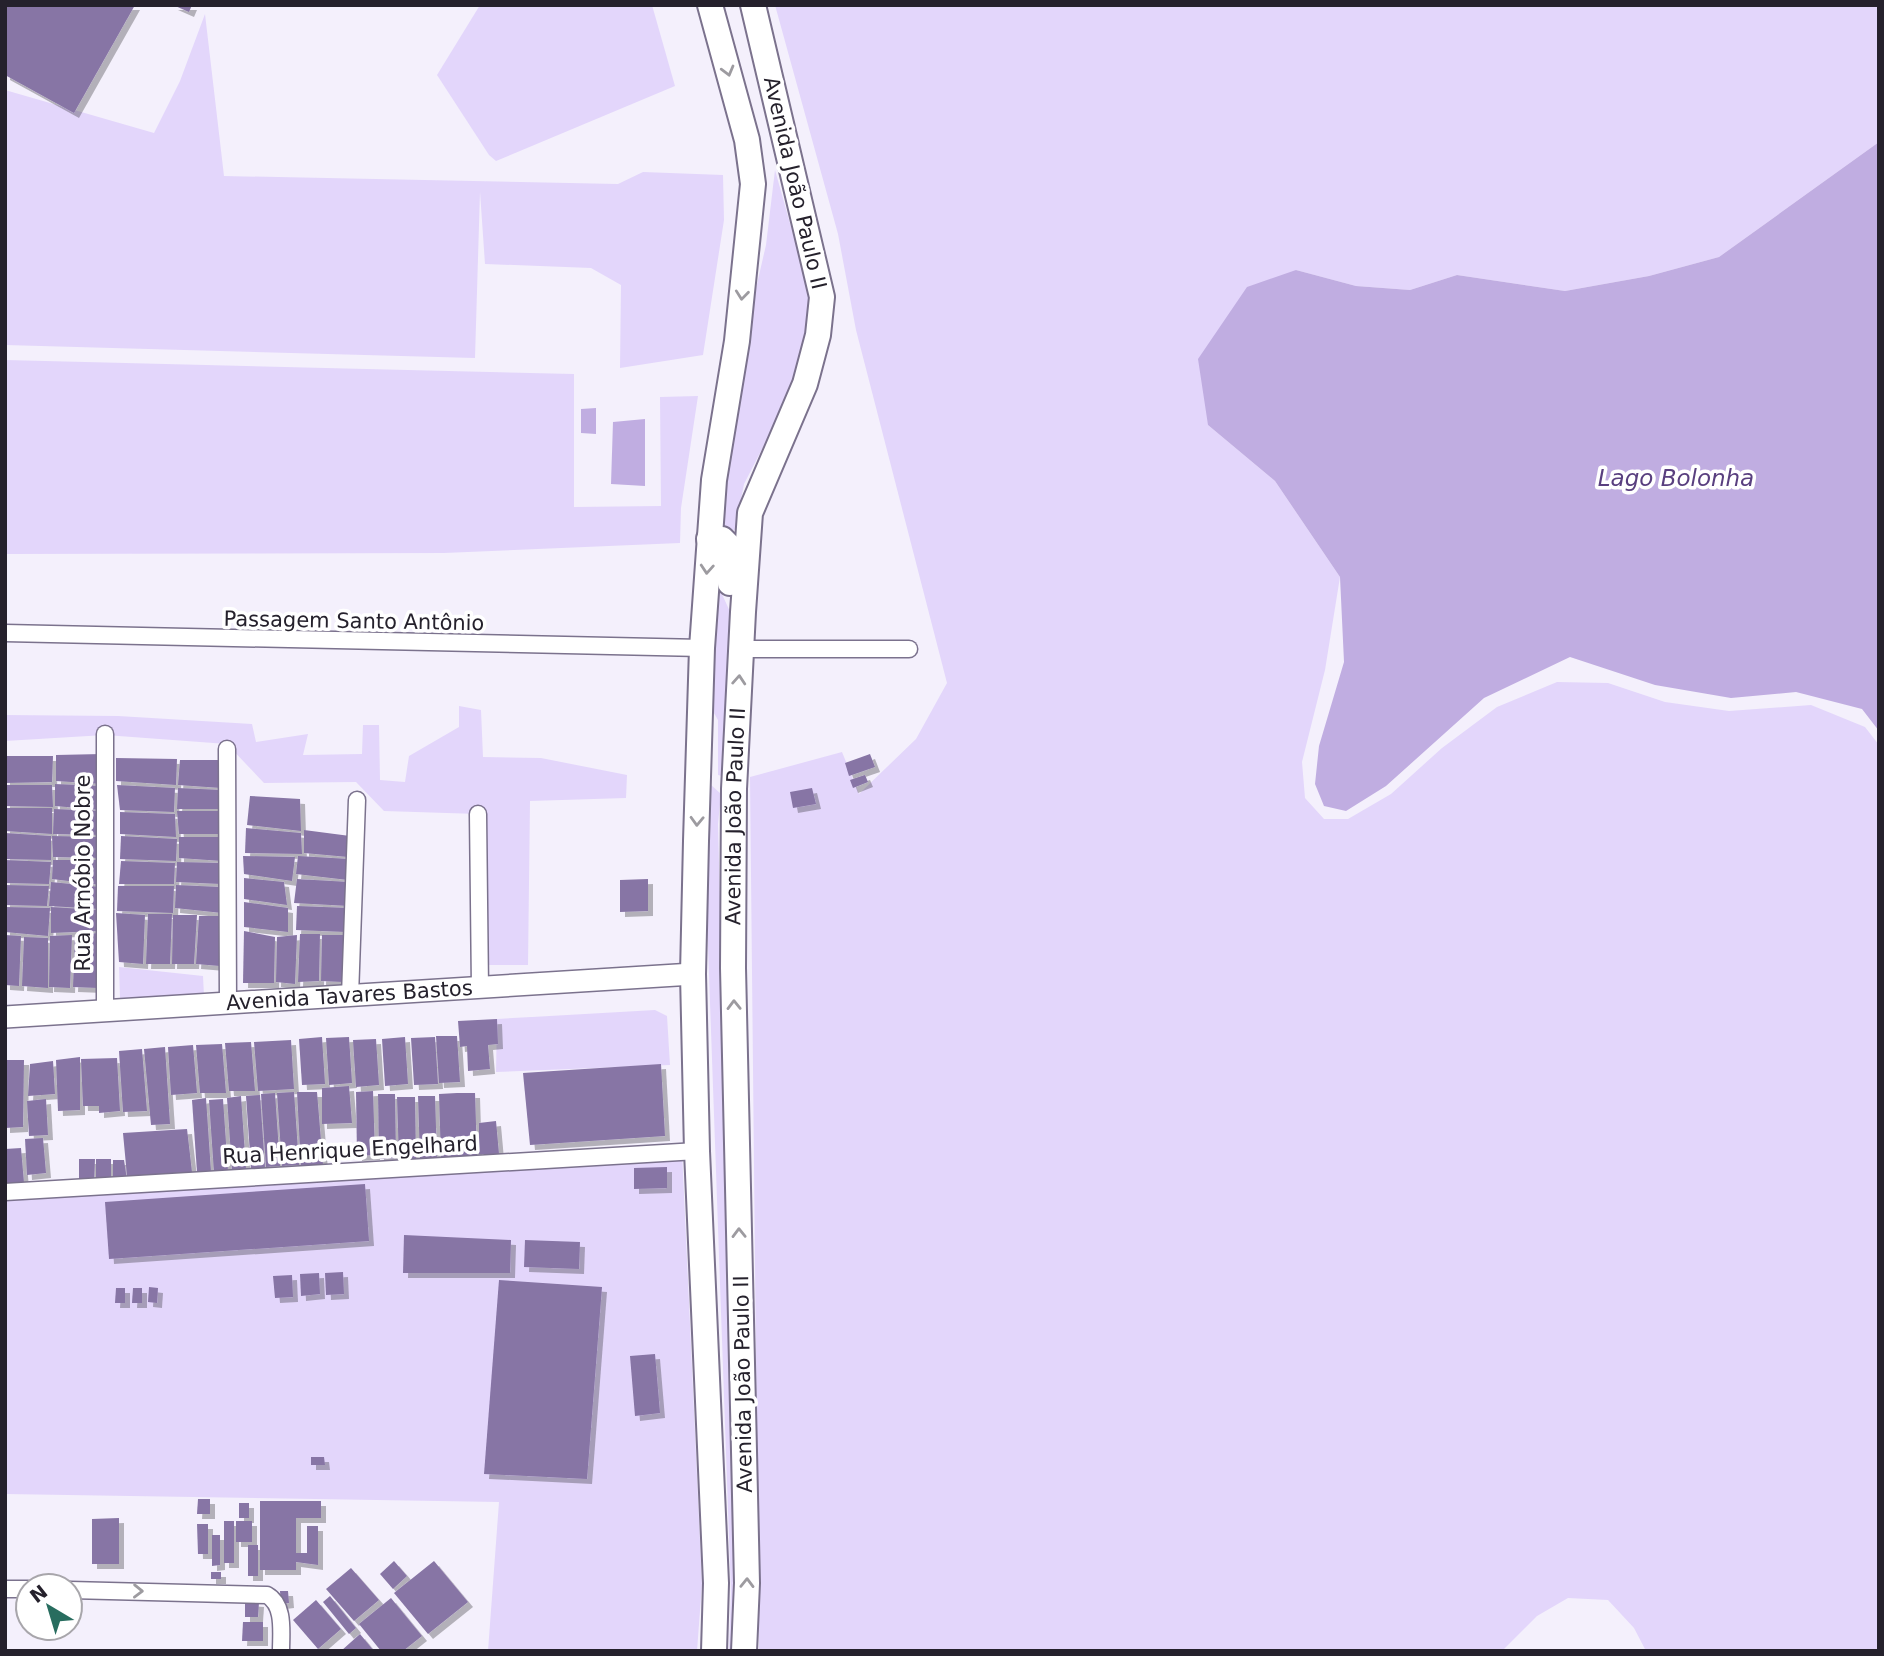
<svg xmlns="http://www.w3.org/2000/svg" width="1884" height="1656" viewBox="0 0 1884 1656" font-family="'DejaVu Sans',sans-serif">
  <defs>
    <filter id="shadow"><feDropShadow dx="5" dy="5" stdDeviation="0" flood-color="#0004"/></filter>
  </defs>
  <rect width="100%" height="100%" fill="#f4f0fc"/>
  <g fill="#e3d6fb">
    <polygon points="480,5 652,5 675,86 496,161 489,155 437,75"/>
    <polygon points="775,5 1879,5 1879,142 1719,257 1649,276 1565,291 1457,275 1410,290 1356,286 1296,270 1208,425 1275,481 1340,577 1325,670 1302,762 1305,798 1324,819 1348,819 1391,794 1442,748 1497,707 1557,682 1608,683 1665,702 1729,711 1811,705 1865,727 1879,745 1879,1651 1646,1651 1634,1628 1608,1600 1568,1598 1537,1616 1502,1651 759,1651 750,777 842,752 859,794 916,739 947,683 856,330 838,234"/>
    <polygon points="205,14 224,176 618,184 643,172 723,175 724,220 703,355 620,368 621,285 591,268 485,264 480,192 475,358 5,345 5,90 154,133 180,81"/>
    <polygon points="775,170 811,298 807,349 774,426 744,484 735,530 717,528 748,323 766,245"/>
    <polygon points="5,360 574,374 574,507 661,506 660,397 698,396 681,508 680,543 444,553 5,554"/>
    <polygon points="714,545 724,549 721,592 732,616 726,777 718,775 718,720 707,701"/>
    <polygon points="459,706 481,710 483,757 541,758 627,775 626,798 530,801 528,965 480,965 478,814 384,811 356,782 264,783 227,744 105,735 5,741 5,715 118,716 252,724 256,742 308,734 303,755 362,754 363,725 379,725 380,780 405,782 409,756 459,727"/>
    <polygon points="711,785 721,794 718,824 739,1651 729,1651 731,1593 706,890 705,810"/>
    <polygon points="119,967 203,976 204,996 120,999"/>
    <polygon points="655,1010 667,1016 670,1065 496,1072 497,1019"/>
    <polygon points="682,1151 702,1584 697,1651 488,1651 499,1502 5,1494 5,1193"/>
  </g>
  <g fill="#c0ade1">
    <polygon points="1879,142 1879,731 1862,709 1796,692 1731,698 1655,685 1570,657 1484,698 1386,786 1346,811 1324,806 1315,784 1319,746 1344,662 1340,577 1275,481 1208,425 1198,359 1247,287 1296,270 1356,286 1410,290 1457,275 1565,291 1649,276 1719,257"/>
    <polygon points="596,408 596,434 581,433 581,409"/>
    <polygon points="645,419 645,486 611,484 613,422"/>
  </g>
  <g fill="#8775a5" filter="url(#shadow)">
    <polygon points="5,5 135,5 74,113 5,75"/>
    <polygon points="173,5 192,5 189,12"/>
    <polygon points="102,754 102,784 56,781 56,755"/>
    <polygon points="870,754 875,767 849,776 845,763"/>
    <polygon points="5,756 53,756 52,782 5,783"/>
    <polygon points="116,758 177,759 176,785 116,781"/>
    <polygon points="180,760 223,760 221,788 178,785"/>
    <polygon points="865,775 868,782 853,788 850,780"/>
    <polygon points="55,784 102,786 101,810 55,806"/>
    <polygon points="5,785 52,785 53,807 5,806"/>
    <polygon points="117,785 175,788 174,812 120,810"/>
    <polygon points="178,788 222,790 223,809 177,809"/>
    <polygon points="812,788 816,804 793,808 790,792"/>
    <polygon points="250,796 300,799 301,831 247,825"/>
    <polygon points="5,808 52,808 52,834 5,831"/>
    <polygon points="54,809 101,811 101,835 53,834"/>
    <polygon points="177,811 222,811 224,834 179,834"/>
    <polygon points="120,812 175,814 176,837 120,834"/>
    <polygon points="246,828 301,833 302,854 245,853"/>
    <polygon points="304,830 350,836 348,857 304,853"/>
    <polygon points="5,833 51,836 51,860 5,859"/>
    <polygon points="52,836 101,837 101,858 53,857"/>
    <polygon points="121,836 177,839 176,861 120,859"/>
    <polygon points="179,837 223,837 222,861 179,858"/>
    <polygon points="243,856 295,857 292,881 244,874"/>
    <polygon points="298,856 349,859 348,880 296,874"/>
    <polygon points="5,860 51,862 49,884 5,883"/>
    <polygon points="53,860 99,860 101,885 52,879"/>
    <polygon points="121,861 175,863 174,884 119,884"/>
    <polygon points="177,862 222,863 221,884 176,882"/>
    <polygon points="244,878 284,882 287,905 244,899"/>
    <polygon points="297,879 349,882 349,906 294,903"/>
    <polygon points="648,879 648,911 620,912 620,880"/>
    <polygon points="51,882 101,887 100,909 49,906"/>
    <polygon points="5,885 49,886 47,906 5,905"/>
    <polygon points="176,885 221,887 222,913 175,908"/>
    <polygon points="118,886 174,886 173,913 117,911"/>
    <polygon points="244,902 288,908 288,932 244,927"/>
    <polygon points="297,906 349,908 346,932 296,930"/>
    <polygon points="5,907 50,908 48,936 5,932"/>
    <polygon points="51,907 99,910 99,931 51,933"/>
    <polygon points="116,913 145,915 143,964 119,962"/>
    <polygon points="148,914 172,914 170,964 146,964"/>
    <polygon points="173,915 197,915 194,964 172,964"/>
    <polygon points="199,916 223,916 220,966 196,964"/>
    <polygon points="244,931 275,937 274,983 243,983"/>
    <polygon points="99,933 98,988 73,987 75,935"/>
    <polygon points="300,934 320,934 319,981 298,982"/>
    <polygon points="5,935 21,936 19,986 5,985"/>
    <polygon points="72,935 70,988 49,987 50,936"/>
    <polygon points="297,935 295,984 276,982 277,937"/>
    <polygon points="322,935 344,935 343,982 321,981"/>
    <polygon points="24,937 48,938 48,988 22,986"/>
    <polygon points="497,1019 498,1044 488,1045 490,1069 468,1071 467,1046 460,1047 458,1021"/>
    <polygon points="436,1036 457,1036 460,1082 439,1083"/>
    <polygon points="322,1037 325,1084 302,1085 299,1039"/>
    <polygon points="349,1037 352,1083 329,1085 326,1038"/>
    <polygon points="405,1037 408,1084 385,1086 382,1039"/>
    <polygon points="435,1037 438,1084 414,1085 411,1038"/>
    <polygon points="376,1039 379,1085 356,1087 353,1040"/>
    <polygon points="291,1040 294,1089 258,1091 254,1042"/>
    <polygon points="251,1042 255,1091 229,1091 225,1043"/>
    <polygon points="222,1044 226,1093 200,1093 196,1045"/>
    <polygon points="193,1045 197,1093 171,1095 168,1047"/>
    <polygon points="165,1047 170,1124 151,1125 144,1049"/>
    <polygon points="142,1049 147,1111 123,1112 119,1051"/>
    <polygon points="80,1057 80,1110 58,1111 56,1060"/>
    <polygon points="117,1058 120,1111 99,1113 99,1106 83,1106 81,1059"/>
    <polygon points="5,1060 24,1060 23,1127 5,1128"/>
    <polygon points="53,1061 55,1094 28,1096 30,1064"/>
    <polygon points="661,1064 665,1136 530,1145 523,1073"/>
    <polygon points="349,1086 352,1123 322,1124 322,1088"/>
    <polygon points="373,1091 375,1155 357,1156 356,1092"/>
    <polygon points="294,1092 299,1165 282,1166 277,1093"/>
    <polygon points="297,1092 317,1092 323,1165 301,1168"/>
    <polygon points="275,1093 280,1166 266,1167 261,1094"/>
    <polygon points="457,1093 475,1093 477,1157 441,1159 439,1094"/>
    <polygon points="378,1094 395,1094 396,1158 379,1159"/>
    <polygon points="260,1095 265,1168 251,1168 246,1096"/>
    <polygon points="241,1096 246,1169 232,1170 227,1098"/>
    <polygon points="418,1096 435,1096 437,1160 420,1160"/>
    <polygon points="397,1097 415,1097 416,1161 399,1161"/>
    <polygon points="206,1098 211,1172 197,1172 192,1100"/>
    <polygon points="46,1099 48,1135 29,1136 27,1101"/>
    <polygon points="223,1099 228,1172 214,1173 209,1100"/>
    <polygon points="496,1121 499,1154 479,1154 479,1123"/>
    <polygon points="187,1129 192,1172 127,1176 123,1133"/>
    <polygon points="43,1138 46,1173 27,1175 25,1139"/>
    <polygon points="21,1148 24,1183 5,1185 5,1149"/>
    <polygon points="79,1159 95,1159 94,1183 79,1183"/>
    <rect x="96" y="1159" width="15" height="23"/>
    <polygon points="113,1160 124,1160 127,1180 113,1180"/>
    <polygon points="667,1167 667,1188 634,1189 634,1168"/>
    <polygon points="365,1184 369,1241 109,1259 105,1202"/>
    <polygon points="404,1235 511,1240 510,1273 403,1273"/>
    <polygon points="525,1240 580,1242 579,1269 524,1267"/>
    <polygon points="343,1272 344,1294 326,1295 325,1273"/>
    <polygon points="319,1273 320,1294 301,1296 300,1274"/>
    <polygon points="292,1275 293,1297 275,1298 273,1276"/>
    <polygon points="499,1280 602,1287 587,1479 484,1474"/>
    <polygon points="149,1287 158,1288 157,1303 148,1302"/>
    <polygon points="116,1288 125,1288 125,1303 115,1303"/>
    <polygon points="133,1288 142,1288 142,1303 132,1303"/>
    <polygon points="655,1354 660,1413 635,1416 630,1356"/>
    <polygon points="311,1457 324,1457 325,1465 311,1465"/>
    <polygon points="198,1499 210,1499 210,1514 197,1514"/>
    <polygon points="260,1501 321,1501 321,1518 296,1518 296,1553 307,1553 307,1526 318,1526 318,1565 296,1562 296,1570 260,1570"/>
    <rect x="239" y="1503" width="10" height="15"/>
    <polygon points="119,1518 119,1564 92,1564 92,1519"/>
    <rect x="224" y="1521" width="10" height="42"/>
    <rect x="236" y="1521" width="16" height="21"/>
    <polygon points="197,1524 208,1524 208,1554 198,1554"/>
    <polygon points="212,1535 220,1535 220,1565 212,1566"/>
    <rect x="248" y="1545" width="10" height="31"/>
    <polygon points="394,1561 407,1576 393,1589 380,1574"/>
    <polygon points="434,1561 468,1602 428,1634 394,1593"/>
    <polygon points="351,1568 379,1600 354,1621 326,1589"/>
    <rect x="211" y="1572" width="10" height="7"/>
    <polygon points="280,1591 288,1591 289,1603 281,1604"/>
    <polygon points="330,1596 356,1628 349,1634 323,1602"/>
    <polygon points="391,1598 422,1636 403,1651 381,1651 359,1624"/>
    <polygon points="316,1600 341,1629 318,1649 293,1620"/>
    <polygon points="245,1601 259,1602 258,1617 245,1617"/>
    <polygon points="243,1622 263,1622 263,1641 242,1641"/>
    <polygon points="360,1634 374,1651 341,1651"/>
  </g>
  <g fill="none" stroke-linecap="round" stroke-linejoin="round">
    <g stroke="#7b728d" stroke-width="19">
      <g id="street">
        <polyline points="5,633 702,648"/>
        <polyline points="741,649 909,649"/>
        <polyline points="227,749 228,1005"/>
        <polyline points="478,814 480,989"/>
        <polyline points="350,996 357,800"/>
        <polyline points="105,1012 105,734"/>
        <polyline points="5,1192 697,1151"/>
        <polyline points="5,1589 28,1589"/>
        <path d="M70,1590L267,1595C285,1605 281,1632 281,1651"/>
      </g>
    </g>
    <g stroke="#7b728d" stroke-width="24">
      <g id="secondary">
        <path id="s1" d="M5,1017L693,974"/>
      </g>
    </g>
    <g stroke="#7b728d" stroke-width="28">
      <g id="primary">
        <polyline points="710,5 747,140 753,184 737,341 714,480 702,648 696,841 693,974 697,1151 716,1583 714,1651"/>
        <polyline points="709,539 722,539 730,547 730,583"/>
        <path id="s2" d="M744,1651L747,1583L733,968L734,789L743,612L750,513L805,384L818,335L822,297L753,5"/>
      </g>
    </g>
    <use href="#street" stroke="#fff" stroke-width="16"/>
    <use href="#secondary" stroke="#fff" stroke-width="21"/>
    <use href="#primary" stroke="#fff" stroke-width="24"/>
  </g>
  <defs><path id="oneway-chevron" d="M-2-3.5L2.5 0L-2 3.5" fill="none" stroke-width="1.6" stroke-linecap="round" stroke-linejoin="round" transform="scale(1.75)"/></defs>
  <g stroke="#9d9ba0">
    <use href="#oneway-chevron" transform="translate(728 71) rotate(75)"/>
    <use href="#oneway-chevron" transform="translate(742 295) rotate(96)"/>
    <use href="#oneway-chevron" transform="translate(707 569) rotate(94)"/>
    <use href="#oneway-chevron" transform="translate(739 680) rotate(-86)"/>
    <use href="#oneway-chevron" transform="translate(697 821) rotate(92)"/>
    <use href="#oneway-chevron" transform="translate(734 1005) rotate(-91)"/>
    <use href="#oneway-chevron" transform="translate(739 1233) rotate(-91)"/>
    <use href="#oneway-chevron" transform="translate(747 1583) rotate(-89)"/>
    <use href="#oneway-chevron" transform="translate(138 1591) rotate(1)"/>
  </g>
  <g text-anchor="middle" stroke-width="7" stroke-linejoin="round" paint-order="stroke">
    <g font-size="21" fill="#25212c" stroke="#fff">
      <text transform="translate(795 183) rotate(77)" y="7">Avenida João Paulo II</text>
      <text transform="translate(354 621) rotate(1)" y="7">Passagem Santo Antônio</text>
      <text dy="7" stroke="none"><textPath href="#s2" startOffset="835">Avenida João Paulo II</textPath></text>
      <text transform="translate(83 873) rotate(-90)" y="7">Rua Arnóbio Nobre</text>
      <text dy="7" stroke="none"><textPath href="#s1" startOffset="345">Avenida Tavares Bastos</textPath></text>
      <text transform="translate(350 1150) rotate(-3)" y="7">Rua Henrique Engelhard</text>
      <text transform="translate(743 1384) rotate(-91)" y="7">Avenida João Paulo II</text>
    </g>
    <g font-size="23" font-style="italic" fill="#593f7f" stroke="#fff">
      <text x="1676" y="486">Lago Bolonha</text>
    </g>
  </g>
  <rect width="1884" height="1656" fill="none" stroke="#25212c" stroke-width="14"/>
  <g transform="translate(49 1607) rotate(322)"><circle r="33" fill="#ffffff" stroke="#a8a6ab" stroke-width="2"/>
  <path d="M0-5L12 26L0 18L-12 26Z" fill="#286d5f"/>
  <text y="-10" font-size="19" font-weight="bold" text-anchor="middle" fill="#25212c">N</text>
  </g>
</svg>
